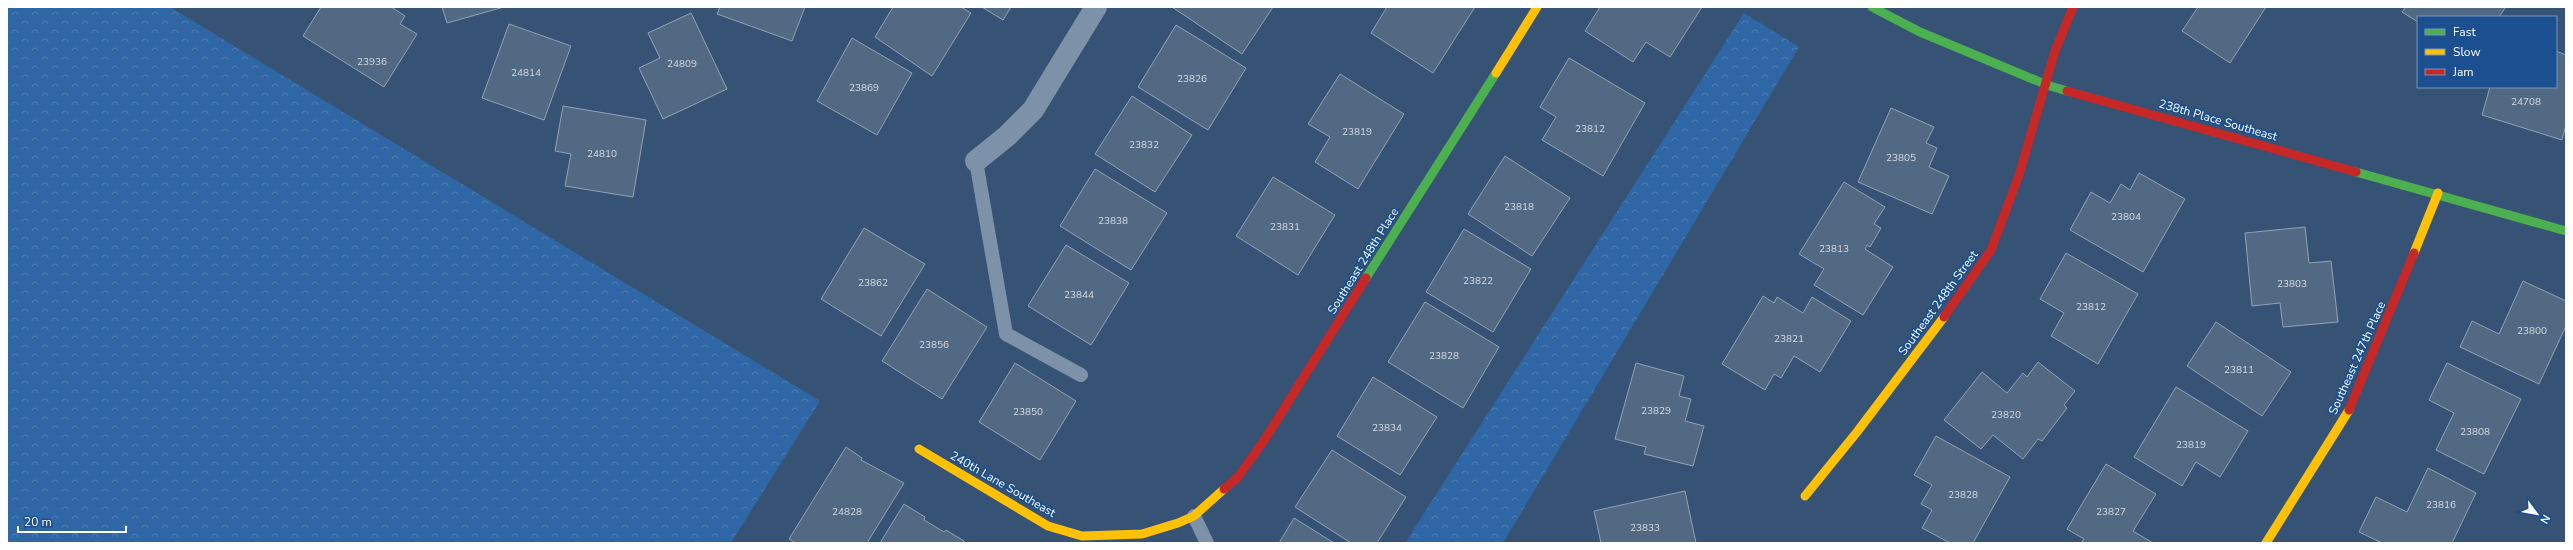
<svg xmlns="http://www.w3.org/2000/svg" width="2573" height="550" viewBox="0 0 2573 550" font-family="'Nunito Sans',sans-serif">
  <defs>
    <pattern id="forest-crowns" width="20" height="18" patternUnits="userSpaceOnUse"><rect width="20" height="18" fill="#2f66a5"/><path d="M2 6a3 3 0 1 1 6 0M12 15a3 3 0 1 1 6 0" fill="none" stroke="#4e7db2"/></pattern>
  </defs>
  <rect width="100%" height="100%" fill="#365274"/>
  <g fill="url(#forest-crowns)">
    <polygon points="7,7 170,7 820,401 731,543 7,543"/>
    <polygon points="1744,13 1799,47 1503,543 1405,543"/>
  </g>
  <g fill="#526984" stroke="#92a2b6">
    <polygon points="321,7 391,7 405,16 400,24 417,34 384,87 303,36"/>
    <polygon points="442,7 504,7 447,23"/>
    <polygon points="720,7 805,7 792,41 717,14"/>
    <polygon points="893,7 961,7 971,13 932,76 875,37"/>
    <polygon points="982,7 1011,7 1003,20"/>
    <polygon points="1172,7 1273,7 1242,54"/>
    <polygon points="1387,7 1475,7 1433,73 1371,33"/>
    <polygon points="1600,7 1702,7 1670,57 1646,42 1633,62 1585,31"/>
    <polygon points="2198,7 2266,7 2230,63 2182,31"/>
    <polygon points="2406,7 2503,7 2505,8 2499,17 2418,17 2418,22 2402,12"/>
    <polygon points="691,13 727,89 663,119 639,68 660,58 648,33"/>
    <polygon points="509,24 571,46 544,120 482,98"/>
    <polygon points="1176,25 1246,68 1208,130 1138,87"/>
    <polygon points="852,38 912,73 877,135 817,101"/>
    <polygon points="2556,51 2566,55 2566,125 2562,140 2482,115 2490,87 2556,87"/>
    <polygon points="1569,58 1645,103 1603,176 1542,140 1556,117 1540,107"/>
    <polygon points="1340,74 1404,114 1358,189 1315,162 1330,137 1308,124"/>
    <polygon points="1132,96 1192,135 1155,192 1095,154"/>
    <polygon points="563,106 646,120 633,197 565,186 571,154 555,151"/>
    <polygon points="1891,108 1934,127 1926,143 1937,148 1929,167 1949,176 1932,214 1858,182"/>
    <polygon points="1505,156 1570,198 1532,256 1468,214"/>
    <polygon points="1095,169 1167,213 1131,270 1060,226"/>
    <polygon points="2139,173 2185,199 2143,272 2070,230 2091,192 2110,203 2121,184 2130,190"/>
    <polygon points="1273,177 1335,215 1298,275 1236,236"/>
    <polygon points="1844,182 1885,207 1874,224 1881,228 1870,247 1867,245 1865,249 1893,267 1863,315 1814,285 1824,269 1799,254"/>
    <polygon points="2305,227 2309,263 2331,261 2338,322 2283,327 2280,303 2252,306 2245,233"/>
    <polygon points="864,228 925,264 881,336 821,299"/>
    <polygon points="1464,229 1531,269 1493,332 1426,292"/>
    <polygon points="1066,245 1129,283 1091,345 1028,306"/>
    <polygon points="2066,253 2138,294 2098,364 2051,336 2064,313 2040,299"/>
    <polygon points="2523,281 2566,301 2566,326 2539,384 2460,347 2472,321 2499,334"/>
    <polygon points="927,289 987,327 942,399 882,361"/>
    <polygon points="1763,296 1774,303 1777,297 1803,313 1812,297 1851,321 1820,372 1794,356 1781,378 1774,374 1765,390 1722,364"/>
    <polygon points="1425,302 1499,347 1463,408 1388,362"/>
    <polygon points="2216,322 2291,372 2262,416 2187,366"/>
    <polygon points="2038,362 2075,391 2064,405 2067,408 2042,441 2038,439 2023,459 1993,435 1981,449 1944,420 1982,372 2007,393 2023,373 2027,377"/>
    <polygon points="1015,363 1076,401 1040,460 979,422"/>
    <polygon points="1636,363 1684,376 1679,396 1691,399 1685,421 1704,426 1693,466 1644,454 1646,447 1615,439"/>
    <polygon points="2447,363 2521,399 2484,474 2436,450 2454,413 2429,400"/>
    <polygon points="1373,377 1437,417 1400,475 1337,436"/>
    <polygon points="2176,387 2248,431 2220,477 2196,462 2182,486 2134,457"/>
    <polygon points="1936,436 2010,477 1973,543 1950,543 1922,528 1932,510 1921,504 1932,485 1914,475"/>
    <polygon points="846,447 862,458 861,460 904,483 867,543 796,543 789,539"/>
    <polygon points="1332,450 1406,497 1377,543 1351,543 1295,507"/>
    <polygon points="2106,464 2156,494 2133,531 2153,543 2081,543 2084,539 2067,529"/>
    <polygon points="2428,468 2476,493 2452,543 2382,543 2359,532 2376,497 2407,512"/>
    <polygon points="1685,491 1696,543 1601,543 1594,511"/>
    <polygon points="904,504 925,517 924,520 944,532 946,530 964,541 963,543 880,543"/>
    <polygon points="1294,518 1334,543 1279,543"/>
  </g>
  <g fill="none" stroke-linecap="round" stroke-linejoin="round">
    <g stroke="#7d92a8" stroke-width="14">
      <polyline points="976,161 1006,334 1081,375"/>
      <polyline points="1194,516 1207,543"/>
    </g>
    <polyline stroke="#7d92a8" stroke-width="22" points="976,161 1007,136 1033,110 1096,7"/>
    <g stroke="#4caf50" stroke-width="9">
      <polyline points="1872,7 1920,32 2047,85 2067,91"/>
      <polyline points="2356,172 2566,231"/>
      <polyline points="1366,278 1496,73"/>
    </g>
    <g stroke="#ffc107" stroke-width="9">
      <polyline points="1496,73 1537,7"/>
      <polyline points="2414,253 2438,193"/>
      <polyline points="919,449 1048,526 1082,536 1142,534 1178,523 1194,516 1224,489"/>
      <polyline points="1805,496 1857,432 1944,317"/>
      <polyline points="2266,543 2349,410"/>
    </g>
    <g stroke="#c62828" stroke-width="9">
      <polyline points="2067,91 2356,172"/>
      <polyline points="1944,317 1991,250 2019,175 2055,51 2073,7"/>
      <polyline points="2349,410 2414,253"/>
      <polyline points="1224,489 1238,477 1265,439 1366,278"/>
    </g>
  </g>
  <g text-anchor="middle" stroke-width="3" stroke-linejoin="round" paint-order="stroke">
    <g font-size="10" fill="#d4dae0">
      <text x="372" y="65">23936</text>
      <text x="682" y="67">24809</text>
      <text x="526" y="76">24814</text>
      <text x="1192" y="82">23826</text>
      <text x="864" y="91">23869</text>
      <text x="2526" y="105">24708</text>
      <text x="1590" y="132">23812</text>
      <text x="1357" y="135">23819</text>
      <text x="1144" y="148">23832</text>
      <text x="602" y="157">24810</text>
      <text x="1901" y="161">23805</text>
      <text x="1519" y="210">23818</text>
      <text x="2126" y="220">23804</text>
      <text x="1113" y="224">23838</text>
      <text x="1285" y="230">23831</text>
      <text x="1834" y="252">23813</text>
      <text x="1478" y="284">23822</text>
      <text x="873" y="286">23862</text>
      <text x="2292" y="287">23803</text>
      <text x="1079" y="298">23844</text>
      <text x="2091" y="310">23812</text>
      <text x="2532" y="334">23800</text>
      <text x="1789" y="342">23821</text>
      <text x="934" y="348">23856</text>
      <text x="1444" y="359">23828</text>
      <text x="2239" y="373">23811</text>
      <text x="1656" y="414">23829</text>
      <text x="1028" y="415">23850</text>
      <text x="2006" y="418">23820</text>
      <text x="1387" y="431">23834</text>
      <text x="2475" y="435">23808</text>
      <text x="2191" y="448">23819</text>
      <text x="1963" y="498">23828</text>
      <text x="2441" y="508">23816</text>
      <text x="847" y="515">24828</text>
      <text x="2111" y="515">23827</text>
      <text x="1645" y="531">23833</text>
    </g>
    <g font-size="12" fill="#fff" stroke="#1b4f8f">
      <text transform="translate(2218 120) rotate(16)" y="4">238th Place Southeast</text>
      <text transform="translate(1363 261) rotate(-58)" y="4">Southeast 248th Place</text>
      <text transform="translate(1938 303) rotate(-54)" y="4">Southeast 248th Street</text>
      <text transform="translate(2357 358) rotate(-66)" y="4">Southeast 247th Place</text>
      <text transform="translate(1003 484) rotate(30)" y="4">240th Lane Southeast</text>
    </g>
  </g>
  <rect width="2573" height="550" fill="none" stroke="#ffffff" stroke-width="16"/>
  <rect x="2417" y="16" width="140" height="72" fill="#1b4f8f" stroke="#7695bc"/>
  <rect x="2425" y="29" width="20" height="6" fill="#4caf50" stroke="#7695bc"/>
  <text x="2453" y="36" font-size="12" fill="#ffffff">Fast</text>
  <rect x="2425" y="49" width="20" height="6" fill="#ffc107" stroke="#7695bc"/>
  <text x="2453" y="56" font-size="12" fill="#ffffff">Slow</text>
  <rect x="2425" y="69" width="20" height="6" fill="#c62828" stroke="#7695bc"/>
  <text x="2453" y="76" font-size="12" fill="#ffffff">Jam</text>
  <g transform="translate(2537 514) rotate(122)" stroke="#1b4f8f" stroke-width="3" paint-order="stroke">
  <path d="M0-3L7 15L0 10L-7 15Z" fill="#ffffff"/>
  <text y="-6" font-size="11" font-weight="bold" text-anchor="middle" fill="#ffffff">N</text>
  </g>
  <path d="M18 526v6h108v-6" fill="none" stroke="#ffffff" stroke-width="2"/>
  <text x="24" y="526" font-size="12" fill="#ffffff" stroke="#1b4f8f" stroke-width="3" paint-order="stroke">20 m</text>
</svg>
